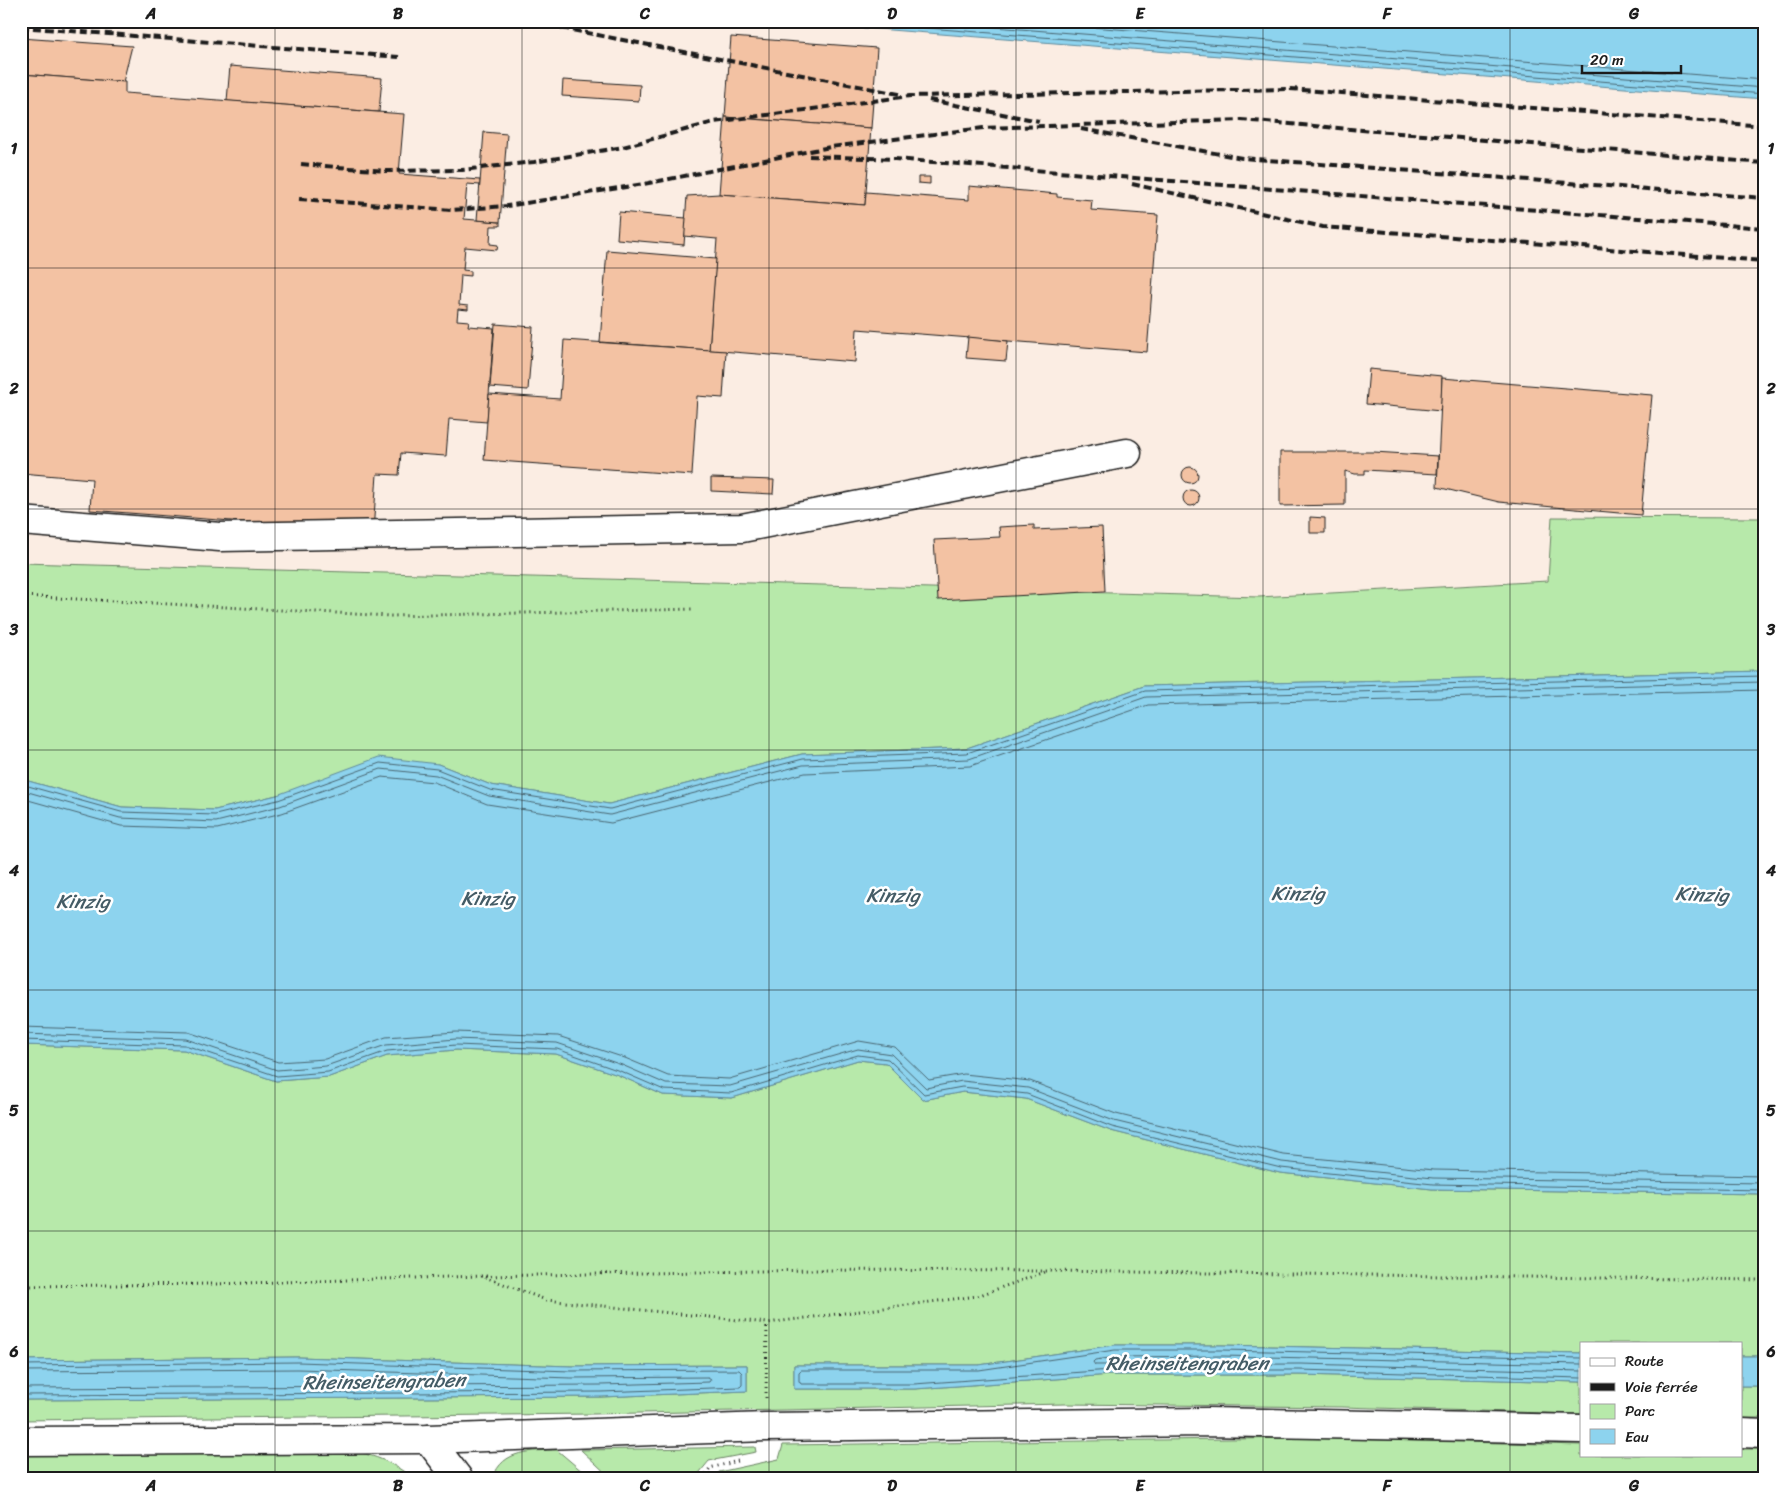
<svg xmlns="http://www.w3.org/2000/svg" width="1785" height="1499" viewBox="0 0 1785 1499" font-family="Sriracha,sans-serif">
  <rect width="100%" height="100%" fill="#fff"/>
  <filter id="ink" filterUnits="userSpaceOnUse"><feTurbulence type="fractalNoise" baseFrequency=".02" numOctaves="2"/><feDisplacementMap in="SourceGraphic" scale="10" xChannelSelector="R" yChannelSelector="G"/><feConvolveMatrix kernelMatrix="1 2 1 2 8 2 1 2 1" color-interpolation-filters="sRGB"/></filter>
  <g filter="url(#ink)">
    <polygon fill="#fbede3" points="21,21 776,21 1764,99 1764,518 1552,517 1548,581 1259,597 21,563"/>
    <g fill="#b7e9aa" stroke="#6a8263">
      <polygon points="1552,517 1764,518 1764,671 1144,686 967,748 802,754 609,804 491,785 438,764 277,795 215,810 122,807 21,779 21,563 1259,597 1548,581"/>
      <polygon points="21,1045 184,1050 276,1081 329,1077 387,1056 456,1050 556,1054 618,1075 663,1095 732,1098 858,1060 886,1063 923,1100 963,1092 1026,1099 1111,1131 1280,1173 1432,1189 1764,1194 1764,1356 1741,1356 1741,1343 1581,1343 1581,1353 1222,1345 1115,1345 979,1365 794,1365 794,1389 915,1389 1111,1375 1299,1375 1581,1382 1581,1414 1341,1407 1065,1404 594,1414 21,1420 21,1400 601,1397 747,1391 747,1365 571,1366 298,1357 21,1360"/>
      <rect x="1741" y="1386" width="23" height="32"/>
      <polygon points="1305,1438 1581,1445 1581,1455 1741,1455 1741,1449 1764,1449 1764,1478 716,1478 719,1472 779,1459 783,1445"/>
      <polygon points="755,1447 756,1452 709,1461 695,1478 611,1478 581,1450"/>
      <path d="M557,1450L590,1478H493C502,1449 533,1451 557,1450Z"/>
      <path d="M351,1451C378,1456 391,1462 413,1478H340L333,1476L21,1478V1454Z"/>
    </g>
    <g fill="#8dd3ee" stroke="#608a9a">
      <polygon points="776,21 1764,21 1764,99"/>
      <polygon points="1764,671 1764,1194 1432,1189 1280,1173 1111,1131 1026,1099 963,1092 923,1100 886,1063 858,1060 732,1098 663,1095 618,1075 556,1054 456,1050 387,1056 329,1077 276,1081 184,1050 21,1045 21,779 122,807 215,810 277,795 379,757 438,764 491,785 609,804 802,754 967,748 1144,686"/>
      <polygon points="1115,1345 1222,1345 1581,1353 1581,1382 1299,1375 1111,1375 915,1389 794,1389 794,1365 979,1365"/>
      <rect x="1741" y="1356" width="23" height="30"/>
      <polygon points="298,1357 571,1366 747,1365 747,1391 601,1397 21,1400 21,1360"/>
    </g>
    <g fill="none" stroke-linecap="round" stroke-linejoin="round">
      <g stroke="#496570" stroke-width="1">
        <polyline points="839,21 1764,94"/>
        <polyline points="919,21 1764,88"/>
        <polyline points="1015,21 1764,80"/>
        <polyline points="21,784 121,812 215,815 278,800 380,763 437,769 490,790 610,809 803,759 967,753 1145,691 1764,676"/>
        <polyline points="21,790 120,818 216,822 280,806 381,769 436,775 489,796 610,815 803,765 969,759 1146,697 1764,682"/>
        <polyline points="21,798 121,826 217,829 282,813 382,777 434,782 487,804 611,823 805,773 970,766 1148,705 1764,690"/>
        <polyline points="21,1027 188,1032 278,1062 325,1059 386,1037 456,1032 558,1036 625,1058 668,1076 729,1079 859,1041 895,1047 929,1080 964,1074 1030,1081 1116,1114 1284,1155 1434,1170 1764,1176"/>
        <polyline points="21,1034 186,1039 277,1070 326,1066 386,1045 456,1039 557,1043 622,1065 666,1084 730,1086 858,1049 891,1054 926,1088 962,1081 1028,1088 1114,1121 1282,1162 1433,1178 1764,1183"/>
        <polyline points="21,1040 185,1045 277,1076 328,1072 387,1051 456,1045 557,1049 620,1071 664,1090 731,1093 858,1055 888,1059 924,1094 962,1087 1027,1094 1112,1127 1281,1168 1433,1184 1764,1190"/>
        <polyline points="1581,1358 1222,1350 1115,1350 979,1370 801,1370 799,1372 799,1381 801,1384 914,1384 1111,1370 1299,1370 1581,1378"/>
        <polyline points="1581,1364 1222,1356 1116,1357 1095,1360 1093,1362 1095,1365 1300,1364 1581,1371"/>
        <polyline points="21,1365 298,1362 571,1371 739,1370 742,1373 742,1385 740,1387 601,1392 21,1395"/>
        <polyline points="21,1371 298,1369 571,1378 708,1377 711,1379 709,1382 601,1385 21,1388"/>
      </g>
    </g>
    <g fill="#f3c2a3" stroke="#1c1c1c">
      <polygon points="731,37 877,48 871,128 725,117"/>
      <polygon points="21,38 132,46 123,82 21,74"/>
      <polygon points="230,66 382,78 379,112 227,101"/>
      <polygon points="21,74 125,82 125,93 404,114 399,174 480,180 480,185 467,184 464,219 500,222 500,226 491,226 490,244 498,245 497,250 465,247 463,270 471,271 471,276 461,275 459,305 468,306 468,310 458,309 457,320 469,321 468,326 494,328 487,422 449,419 446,456 401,453 399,475 377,474 373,532 90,510 92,479 21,473"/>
      <polygon points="563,80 640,85 639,101 562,96"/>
      <polygon points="725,117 871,128 865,205 719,194"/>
      <polygon points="484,132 507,134 500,222 477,220"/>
      <polygon points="918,177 930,177 930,184 918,183"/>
      <polygon points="969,186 1057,194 1057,197 1092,200 1091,210 1158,215 1147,352 857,329 855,362 709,350 717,239 684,236 687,196 719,194 865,205 866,192 969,200"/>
      <polygon points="619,212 686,218 684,245 617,239"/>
      <polygon points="607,250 716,259 709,350 600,342"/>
      <polygon points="495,324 533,327 528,390 490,387"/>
      <polygon points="968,337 1008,341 1006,361 966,358"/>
      <polygon points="564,340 726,351 723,398 697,396 692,475 484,460 489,394 560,399"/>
      <polygon points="1369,369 1442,376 1441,411 1366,404"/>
      <polygon points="1442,378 1652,395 1641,515 1499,502 1437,487"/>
      <polygon points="1280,452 1374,452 1438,456 1437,474 1365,470 1365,474 1355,474 1345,471 1345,505 1280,506"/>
      <circle cx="1190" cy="475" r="8"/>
      <polygon points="711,478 774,480 773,494 711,491"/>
      <circle cx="1191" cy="498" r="8"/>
      <polygon points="1310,517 1325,518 1325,533 1310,533"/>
      <polygon points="1034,525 1034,530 1102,527 1105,591 938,600 934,540 1000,537 999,527"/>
    </g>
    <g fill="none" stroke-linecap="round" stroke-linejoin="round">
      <g stroke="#1c1c1c" stroke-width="31">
        <g id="minor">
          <polyline points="21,521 220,537 742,528 1127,453"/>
          <polyline points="1741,1433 1764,1434"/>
          <polyline points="428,1439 458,1478"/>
          <polyline points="21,1441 428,1439 766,1427 1207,1422 1581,1429"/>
        </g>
      </g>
      <g stroke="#1c1c1c" stroke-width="3" stroke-dasharray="1 4" stroke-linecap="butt">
        <polyline points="21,596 391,616 695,609"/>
        <polyline points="485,1277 546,1300 767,1323 977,1296 1045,1272"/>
        <polyline points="21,1286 213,1284 482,1276 813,1270 1049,1271 1764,1280"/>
        <polyline points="766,1398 767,1323"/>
        <polyline points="703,1478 710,1468 738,1461"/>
      </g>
      <use href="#minor" stroke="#fff" stroke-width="28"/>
      <g stroke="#1c1c1c" stroke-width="4" stroke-dasharray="8 4" stroke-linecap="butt">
        <polyline points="526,21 899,94"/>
        <polyline points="21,27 399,57"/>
        <polyline points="929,100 1039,121"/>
        <polyline points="1081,129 1242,158 1764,198"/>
        <polyline points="809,156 895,159 1764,228"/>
        <polyline points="301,164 386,171 462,170 534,162 623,147 714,122 910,96 1290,89 1764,126"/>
        <polyline points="1132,184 1323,227 1764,261"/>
        <polyline points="299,199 452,210 507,206 644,184 830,147 983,128 1241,120 1764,163"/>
      </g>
    </g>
  </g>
  <path fill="none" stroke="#1c1c1c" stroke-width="1" stroke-opacity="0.55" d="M275,21V1478M522,21V1478M769,21V1478M1016,21V1478M1263,21V1478M1510,21V1478M21,268H1764M21,509H1764M21,750H1764M21,990H1764M21,1231H1764"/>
  <g text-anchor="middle" stroke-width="5" stroke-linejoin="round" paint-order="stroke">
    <g font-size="20" font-style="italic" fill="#445c66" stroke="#fff">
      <text x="1298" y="900">Kinzig</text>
      <text transform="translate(1702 894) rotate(2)" y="7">Kinzig</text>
      <text x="893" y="902">Kinzig</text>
      <text x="488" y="905">Kinzig</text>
      <text x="83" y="908">Kinzig</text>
      <text x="1187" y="1370">Rheinseitengraben</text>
      <text transform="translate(384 1381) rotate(-1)" y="7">Rheinseitengraben</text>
    </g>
  </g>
  <rect width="1785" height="1499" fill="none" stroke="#fff" stroke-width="55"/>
  <rect x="1580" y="1342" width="162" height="115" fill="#ffffff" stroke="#a4a4a4"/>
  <rect x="1590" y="1358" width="25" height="8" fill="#ffffff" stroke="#a4a4a4"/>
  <text x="1625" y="1366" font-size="15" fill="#1c1c1c">Route</text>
  <rect x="1590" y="1383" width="25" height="8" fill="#1c1c1c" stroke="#a4a4a4"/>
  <text x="1625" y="1392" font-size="15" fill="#1c1c1c">Voie ferrée</text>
  <rect x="1590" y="1404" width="25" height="15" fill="#b7e9aa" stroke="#a4a4a4"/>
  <text x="1625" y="1416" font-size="15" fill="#1c1c1c">Parc</text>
  <rect x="1590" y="1429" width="25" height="15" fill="#8dd3ee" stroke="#a4a4a4"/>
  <text x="1625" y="1442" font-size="15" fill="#1c1c1c">Eau</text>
  <path d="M1582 65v8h99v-8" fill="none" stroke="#1c1c1c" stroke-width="2.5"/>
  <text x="1590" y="65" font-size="15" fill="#1c1c1c" stroke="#ffffff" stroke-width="4" paint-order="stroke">20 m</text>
  <rect x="28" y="28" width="1730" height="1444" fill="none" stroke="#1c1c1c" stroke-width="2"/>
  <g font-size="16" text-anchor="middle" font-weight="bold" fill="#1c1c1c">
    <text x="151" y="19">A</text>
    <text x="398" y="19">B</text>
    <text x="645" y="19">C</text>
    <text x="892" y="19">D</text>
    <text x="1140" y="19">E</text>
    <text x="1387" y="19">F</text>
    <text x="1634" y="19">G</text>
    <text x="14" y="154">1</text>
    <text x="1771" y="154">1</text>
    <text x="14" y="394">2</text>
    <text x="1771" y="394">2</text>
    <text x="14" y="635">3</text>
    <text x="1771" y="635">3</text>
    <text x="14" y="876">4</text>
    <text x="1771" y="876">4</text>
    <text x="14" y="1116">5</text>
    <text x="1771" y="1116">5</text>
    <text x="14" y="1357">6</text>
    <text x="1771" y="1357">6</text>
    <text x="151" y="1491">A</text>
    <text x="398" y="1491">B</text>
    <text x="645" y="1491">C</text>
    <text x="892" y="1491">D</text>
    <text x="1140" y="1491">E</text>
    <text x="1387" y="1491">F</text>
    <text x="1634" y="1491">G</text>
  </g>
</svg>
